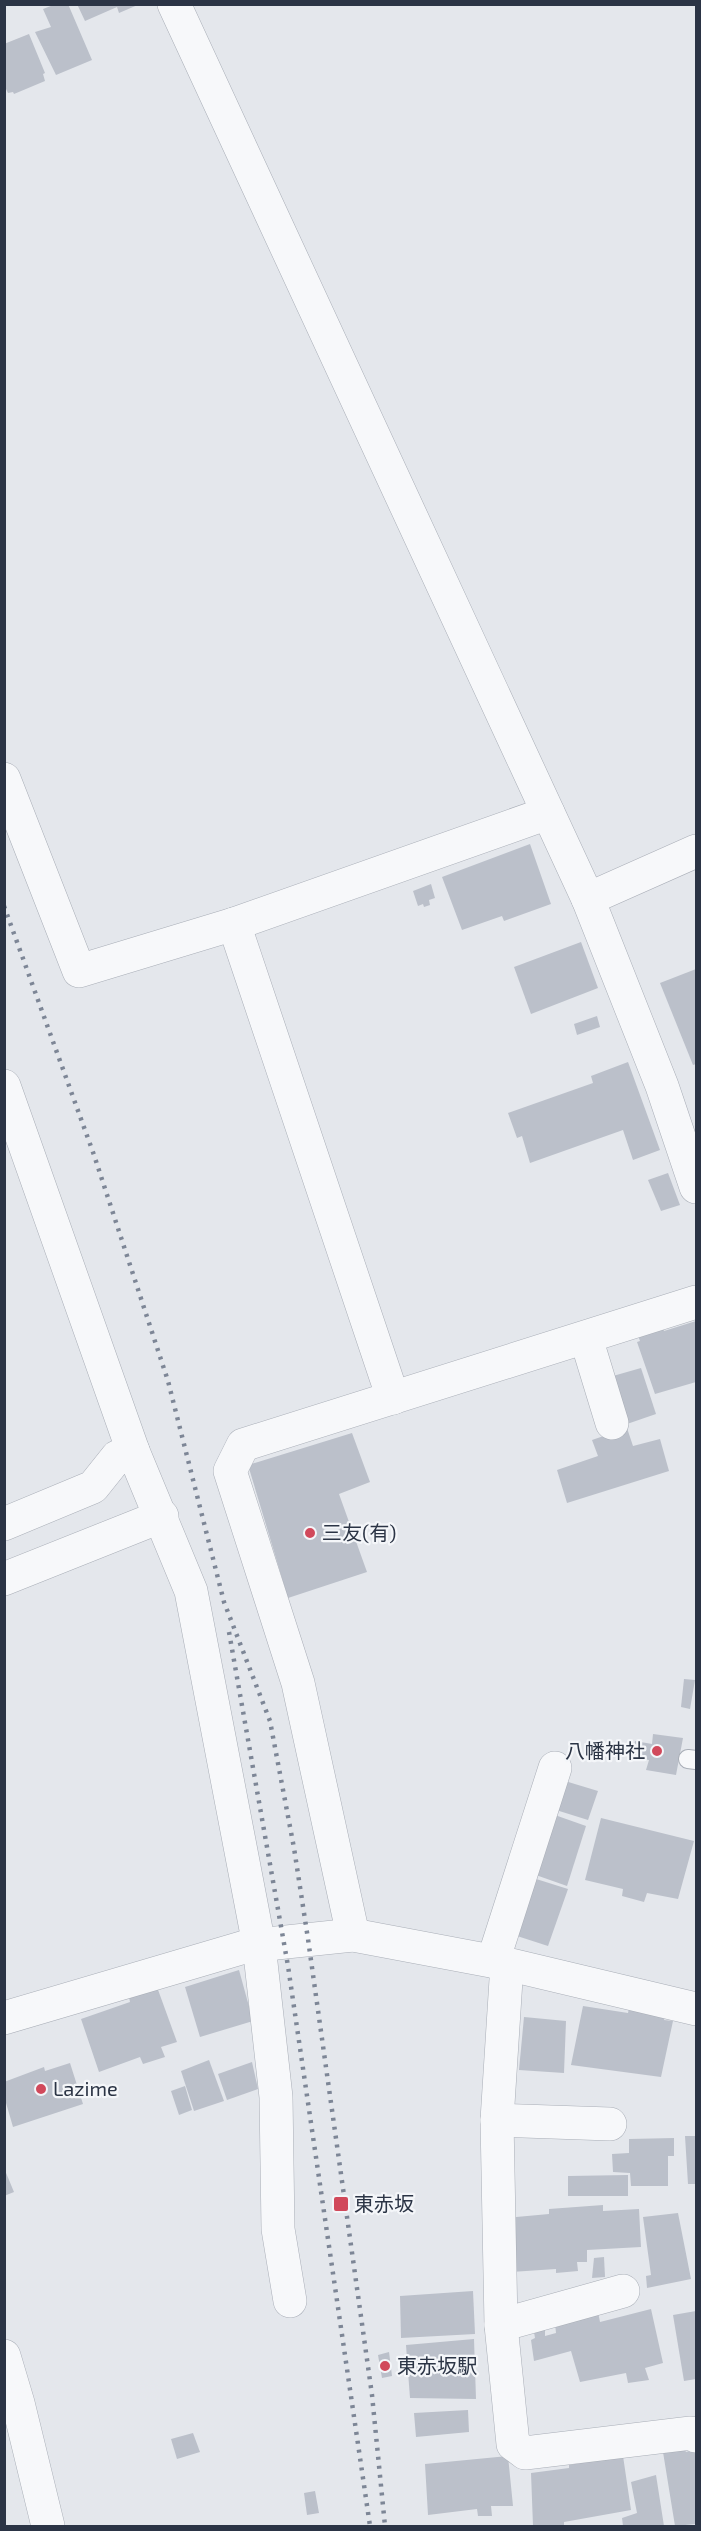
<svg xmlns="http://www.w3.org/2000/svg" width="701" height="2531" viewBox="0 0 701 2531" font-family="'Exo 2','Noto Sans JP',sans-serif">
  <rect width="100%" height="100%" fill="#e4e7ec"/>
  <g fill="#bbc0ca">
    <polygon points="56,4 68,4 92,60 56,75 35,32 51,27 43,9"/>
    <polygon points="77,4 140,4 119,13 117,7 85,21"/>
    <polygon points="29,34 45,73 43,74 45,81 14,94 13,92 8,93 4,85 4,44"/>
    <polygon points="530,844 551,904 504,921 502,916 462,930 442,877"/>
    <polygon points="431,884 435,898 429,900 430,905 424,907 423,904 418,906 413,891"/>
    <polygon points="581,942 598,988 531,1014 514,967"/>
    <polygon points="696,969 696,1064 693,1065 660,983"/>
    <polygon points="597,1016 600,1027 577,1035 574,1024"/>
    <polygon points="628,1062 660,1150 633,1160 623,1130 530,1163 522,1136 517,1138 508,1113 593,1083 591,1076"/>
    <polygon points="668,1173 680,1205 661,1211 648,1180"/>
    <polygon points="696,1321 696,1382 655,1394 637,1342 640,1341 637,1333 662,1324 664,1331"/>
    <polygon points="641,1368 656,1414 627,1424 613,1376"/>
    <polygon points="627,1428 633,1446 660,1439 669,1471 567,1503 557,1470 598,1456 592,1440"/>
    <polygon points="352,1433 370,1482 339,1494 367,1572 288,1598 248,1465"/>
    <polygon points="684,1679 695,1680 690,1709 681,1707"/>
    <polygon points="653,1734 683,1738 676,1775 646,1770 649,1760 633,1757 635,1741 652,1744"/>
    <polygon points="621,1743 630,1744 629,1755 620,1754"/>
    <polygon points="565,1781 598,1791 588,1820 556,1810"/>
    <polygon points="552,1814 586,1826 567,1886 533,1874"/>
    <polygon points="601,1818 694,1841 678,1899 647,1893 644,1902 622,1896 623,1889 585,1880"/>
    <polygon points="533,1878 568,1889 548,1946 514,1935"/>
    <polygon points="239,1970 253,2021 200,2037 185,1987"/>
    <polygon points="157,1987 177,2042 161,2047 165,2057 143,2064 140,2057 99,2072 81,2019 130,2002 129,1997"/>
    <polygon points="583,2006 628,2013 629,2008 666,2015 664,2020 673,2021 661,2077 571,2065"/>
    <polygon points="524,2017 566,2021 564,2073 519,2070"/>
    <polygon points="209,2060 224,2101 194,2111 181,2071"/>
    <polygon points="252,2062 258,2089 227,2100 218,2074"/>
    <polygon points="70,2063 83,2104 13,2127 4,2096 4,2082 44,2067 45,2071"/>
    <polygon points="185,2086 192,2110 179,2115 171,2091"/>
    <polygon points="685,2136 696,2136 696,2184 688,2184"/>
    <polygon points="674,2138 674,2156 668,2156 668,2186 631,2186 630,2173 613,2172 612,2154 629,2153 629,2139"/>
    <polygon points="4,2168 14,2192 4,2196"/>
    <polygon points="628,2175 628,2196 568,2196 568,2176"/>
    <polygon points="603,2205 603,2211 639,2209 641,2247 587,2250 587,2262 577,2262 578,2271 556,2273 556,2269 511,2272 506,2218 549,2214 549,2209"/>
    <polygon points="678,2213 691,2279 647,2288 646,2276 651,2275 643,2217"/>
    <polygon points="604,2257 605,2277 592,2278 594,2258"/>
    <polygon points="473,2291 475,2334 401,2338 400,2296"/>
    <polygon points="651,2309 663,2363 645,2368 649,2380 628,2383 626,2373 580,2382 571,2351 534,2361 531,2340 535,2338 534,2332 545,2328 545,2336 556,2333 555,2323 598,2312 600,2322"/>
    <polygon points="696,2311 696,2379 684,2381 673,2315"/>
    <polygon points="474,2339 476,2399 410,2398 406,2345"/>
    <polygon points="389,2352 392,2376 382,2378 378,2355"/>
    <polygon points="468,2410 469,2432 416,2437 414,2413"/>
    <polygon points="193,2433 200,2452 177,2459 171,2439"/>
    <polygon points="683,2446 686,2452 696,2449 696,2524 675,2526 663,2452"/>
    <polygon points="508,2456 513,2506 491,2506 492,2516 478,2516 477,2509 428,2515 425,2464"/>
    <polygon points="623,2456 631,2510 564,2522 564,2526 533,2526 531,2473 569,2468 569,2465"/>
    <polygon points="656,2475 664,2526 623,2526 622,2518 637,2513 631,2482"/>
    <polygon points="315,2491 319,2513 307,2515 304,2493"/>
  </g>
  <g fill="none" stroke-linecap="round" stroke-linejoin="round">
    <g stroke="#a9aeb7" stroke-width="20">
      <polyline id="lane" points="688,1759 696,1760"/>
    </g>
    <g stroke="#a9aeb7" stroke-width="34">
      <g id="street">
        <polyline points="174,4 588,899 662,1086 696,1187"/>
        <polyline points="4,779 79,971 234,924 548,813"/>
        <polyline points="588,899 696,851"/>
        <polyline points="234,924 393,1398"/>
        <polyline points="4,1086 133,1451"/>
        <polyline points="586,1338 612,1423"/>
        <polyline points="4,1524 93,1487 117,1457 133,1451 191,1591 259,1945 276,2097 278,2229 290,2301"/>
        <polyline points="4,1579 162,1516"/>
        <polyline points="353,1935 298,1683 230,1471 243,1445 696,1302"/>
        <polyline points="493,1961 555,1768"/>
        <polyline points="507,1964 497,2120 501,2325 513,2444 525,2453 691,2433 696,2436"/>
        <polyline points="4,2018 248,1946 353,1935 507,1964 696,2009"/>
        <polyline points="497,2120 610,2124"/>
        <polyline points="501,2325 623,2291"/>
        <polyline points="4,2356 18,2403 48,2526"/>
      </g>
    </g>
    <use href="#lane" stroke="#f7f8fa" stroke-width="18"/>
    <use href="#street" stroke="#f7f8fa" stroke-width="33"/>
    <g stroke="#7d8696" stroke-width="4.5" stroke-dasharray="3 6" stroke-linecap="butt">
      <polyline points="4,906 94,1155 168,1381 224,1602 270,1721 294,1848 308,1939 372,2395 385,2526"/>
      <polyline points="229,1632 288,1966 370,2526"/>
    </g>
  </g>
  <g fill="#d1495b" stroke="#f4f6f9" stroke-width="2">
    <circle cx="310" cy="1533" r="6"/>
    <circle cx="657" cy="1751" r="6"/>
    <circle cx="41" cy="2089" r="6"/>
    <rect x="333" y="2196" width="16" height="16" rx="3"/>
    <circle cx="385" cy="2366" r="6"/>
  </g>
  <g text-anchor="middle" stroke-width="4.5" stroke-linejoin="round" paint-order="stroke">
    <g font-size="20" fill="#2b3445" stroke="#f4f6f9" text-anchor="start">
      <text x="322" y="1540">三友(有)</text>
      <text x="645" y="1758" text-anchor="end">八幡神社</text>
      <text x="53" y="2096">Lazime</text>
      <text x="354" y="2211">東赤坂</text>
      <text x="397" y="2373">東赤坂駅</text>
    </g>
  </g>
  <rect width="701" height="2531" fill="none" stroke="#2b3445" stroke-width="12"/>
</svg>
